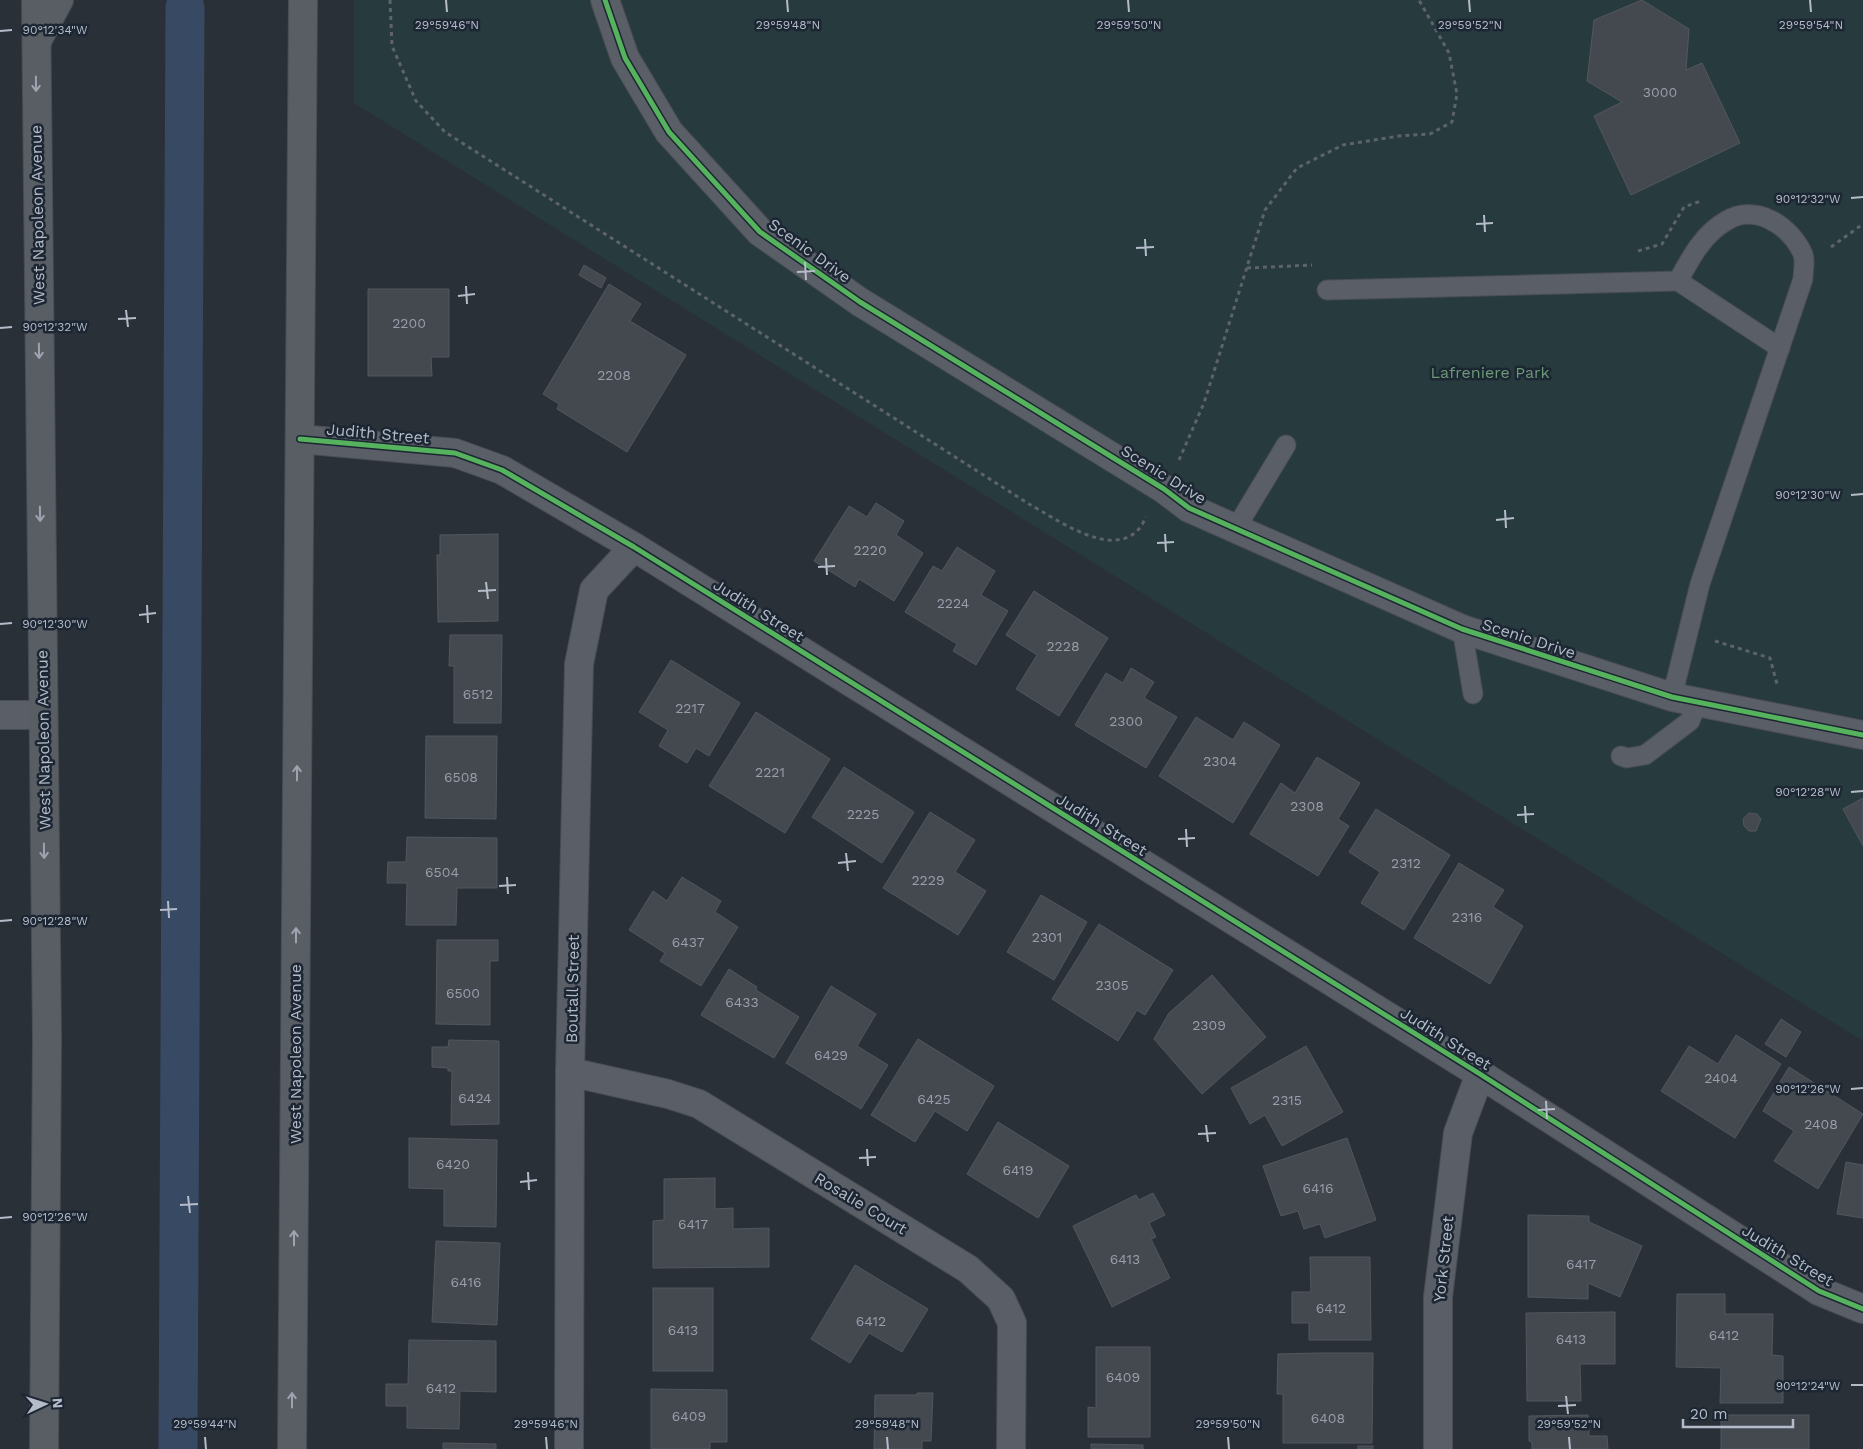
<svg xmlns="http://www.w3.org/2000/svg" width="1863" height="1449" viewBox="0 0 1863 1449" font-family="'Work Sans',sans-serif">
  <rect width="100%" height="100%" fill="#2a3038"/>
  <polygon fill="#273a3e" points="354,0 1863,0 1863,1041 354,103"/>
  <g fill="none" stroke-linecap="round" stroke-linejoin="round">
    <polyline stroke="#384963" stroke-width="39" points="178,1449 185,8"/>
  </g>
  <g fill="#444950" stroke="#52575f">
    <polygon points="1642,0 1689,29 1686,70 1702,63 1740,143 1631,195 1594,116 1622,102 1587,81 1594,20"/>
    <polygon points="584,265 606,278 601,288 579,275"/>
    <polygon points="609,284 641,304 630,321 686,355 627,452 557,409 559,404 543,394"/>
    <polygon points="368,289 449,289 449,357 431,357 432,376 368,376"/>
    <polygon points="876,503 904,521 896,535 923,553 894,601 859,579 855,587 814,561 849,506 867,517"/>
    <polygon points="498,534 498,621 438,622 437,555 440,555 440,535"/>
    <polygon points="957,547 995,571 981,595 1008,611 976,665 953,651 957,644 905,612 933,566 942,571"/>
    <polygon points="1034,591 1108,638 1059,716 1016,689 1037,655 1006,635"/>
    <polygon points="450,635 502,635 501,723 454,723 454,666 449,666"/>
    <polygon points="671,660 740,703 709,756 696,748 687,763 659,746 668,730 639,712"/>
    <polygon points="1131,668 1154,682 1144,698 1177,717 1146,768 1075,725 1106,673 1123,683"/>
    <polygon points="756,712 830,759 785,833 709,786"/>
    <polygon points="1196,717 1233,740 1244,722 1280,745 1233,823 1159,776"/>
    <polygon points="426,736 497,736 496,819 425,818"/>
    <polygon points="1317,757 1360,783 1338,819 1349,826 1318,876 1250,834 1281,783 1295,793"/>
    <polygon points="844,767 914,812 882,863 812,817"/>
    <polygon points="1863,798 1863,846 1843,809"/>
    <polygon points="1376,809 1450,855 1404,930 1361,903 1380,872 1349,852"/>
    <polygon points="930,812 975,840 955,872 986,891 958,935 883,888"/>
    <polygon points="1749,813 1757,814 1761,819 1756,831 1749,831 1744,826 1743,819"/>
    <polygon points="407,837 497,838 497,888 457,888 456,925 406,925 407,883 387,883 388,862 406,862"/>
    <polygon points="1459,863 1504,890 1493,907 1523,926 1490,984 1414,938"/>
    <polygon points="682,877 721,901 715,912 738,927 701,986 660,961 665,953 629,930 653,891 667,901"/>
    <polygon points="1041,895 1087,922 1054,980 1007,952"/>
    <polygon points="1099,924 1173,970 1145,1015 1137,1010 1118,1041 1052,999"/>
    <polygon points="437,940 498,940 498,961 490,961 490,1025 436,1024"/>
    <polygon points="729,969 757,987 756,990 799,1017 774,1058 701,1015"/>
    <polygon points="1212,975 1266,1037 1202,1094 1154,1039 1169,1013"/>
    <polygon points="831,986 876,1014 857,1046 888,1065 861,1109 786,1063"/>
    <polygon points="1781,1019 1801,1032 1786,1057 1765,1044"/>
    <polygon points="1736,1035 1781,1064 1735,1138 1661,1091 1689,1046 1718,1064"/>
    <polygon points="918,1039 994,1086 967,1131 935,1111 915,1142 871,1115"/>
    <polygon points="449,1040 499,1041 499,1124 451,1125 452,1071 448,1071 448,1068 432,1067 432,1047 448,1047"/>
    <polygon points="1306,1046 1343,1112 1282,1146 1265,1115 1250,1124 1231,1088"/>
    <polygon points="1789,1067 1863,1114 1818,1189 1774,1161 1794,1131 1763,1111"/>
    <polygon points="998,1122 1069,1166 1038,1218 967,1174"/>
    <polygon points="409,1138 497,1140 496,1227 444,1226 444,1189 409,1188"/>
    <polygon points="1347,1138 1376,1220 1325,1238 1320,1224 1304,1229 1298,1211 1281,1216 1263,1166"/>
    <polygon points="1846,1162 1863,1165 1863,1218 1837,1214"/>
    <polygon points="715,1178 715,1209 733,1208 733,1229 769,1228 769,1267 653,1268 653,1221 664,1220 664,1179"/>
    <polygon points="1153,1193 1165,1215 1149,1223 1156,1237 1151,1239 1170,1278 1112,1307 1073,1226 1136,1195 1139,1200"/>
    <polygon points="1528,1215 1589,1216 1589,1222 1642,1246 1620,1297 1588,1283 1588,1299 1528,1297"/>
    <polygon points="436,1241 500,1243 497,1325 432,1322"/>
    <polygon points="1310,1257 1370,1257 1371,1340 1309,1340 1309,1323 1292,1323 1292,1292 1311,1292"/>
    <polygon points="855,1265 928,1309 902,1352 869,1333 850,1363 811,1339"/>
    <rect x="653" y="1288" width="60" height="83"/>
    <polygon points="1677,1294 1725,1294 1725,1314 1773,1314 1772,1355 1783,1356 1783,1403 1720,1403 1721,1368 1676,1367"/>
    <polygon points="1615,1312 1615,1364 1580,1364 1581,1401 1527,1401 1526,1313"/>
    <polygon points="409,1340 496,1341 496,1392 460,1391 459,1429 407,1428 407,1406 386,1406 386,1384 408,1384"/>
    <polygon points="1096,1347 1150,1347 1150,1437 1088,1437 1088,1407 1096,1408"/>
    <polygon points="1318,1353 1373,1353 1372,1443 1283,1443 1283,1394 1277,1394 1278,1354"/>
    <polygon points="651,1389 727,1390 727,1442 710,1442 710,1449 651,1449"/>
    <polygon points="917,1393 933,1393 931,1441 922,1441 922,1449 874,1449 875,1395 917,1395"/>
    <polygon points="1588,1415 1589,1436 1607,1436 1608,1449 1532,1449 1532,1442 1529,1441 1529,1416"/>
    <rect x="1721" y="1415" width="88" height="34"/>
    <polygon points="443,1443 496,1444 496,1449 443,1449"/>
    <polygon points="1091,1444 1143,1445 1143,1449 1091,1449"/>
    <rect x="1358" y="1446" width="15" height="3"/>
  </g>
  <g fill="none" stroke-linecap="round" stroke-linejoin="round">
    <g stroke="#484c53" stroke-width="21">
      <g id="lane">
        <polyline points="1678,281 1780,348"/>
        <path d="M1327,290L1678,281C1690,259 1703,234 1726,221C1755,203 1789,225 1802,252C1806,259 1803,271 1803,279L1700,584L1672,697"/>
        <polyline points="1236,528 1286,445"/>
        <polyline points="1462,629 1473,694"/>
        <polyline points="1621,756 1627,758 1645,755 1690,721 1697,703"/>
      </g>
    </g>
    <g stroke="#484c53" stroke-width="30">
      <g id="street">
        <polyline points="605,0 625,58 669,132 760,232 860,302 1164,489 1189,508 1462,629 1672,697 1863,735"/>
        <polyline points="300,439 455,453 502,470 634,547 1480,1074 1819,1291 1863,1309"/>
        <polyline points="0,715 42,715"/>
        <polyline points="570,1072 668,1094 699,1104 968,1269 1001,1299 1012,1323 1011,1449"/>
        <polyline points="569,1449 570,1072 579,664 594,590 634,547"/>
        <polyline points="1438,1449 1438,1297 1458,1133 1480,1074"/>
      </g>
    </g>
    <g stroke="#484c53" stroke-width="30">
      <g id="secondary">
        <polyline points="36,0 47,1040 44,1449"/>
        <polyline points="37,41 59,0"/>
        <polyline points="292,1449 303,0"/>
      </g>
    </g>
    <g stroke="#5d636a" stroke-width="3" stroke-dasharray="4 4" stroke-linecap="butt">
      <path d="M390,0L392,46L416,101L445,132L1029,504C1055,518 1110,559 1138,530C1141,527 1144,521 1146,517"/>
      <polyline points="1831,247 1863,224"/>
      <polyline points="1638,251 1662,244 1684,207 1701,201"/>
      <polyline points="1247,268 1312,265"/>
      <polyline points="1179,460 1204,403 1265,210 1297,168 1343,145 1399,136 1430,134 1452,122 1457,94 1449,53 1419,0"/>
      <polyline points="1715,641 1770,658 1777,684"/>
    </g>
    <use href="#lane" stroke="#5a5e66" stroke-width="19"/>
    <use href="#street" stroke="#5a5e66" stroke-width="28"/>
    <use href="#secondary" stroke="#595d64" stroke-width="28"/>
    <g stroke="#1d2633" stroke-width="8">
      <g id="cycleway">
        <polyline points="605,0 625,58 669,132 760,232 860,302 1164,489 1189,508 1462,629 1672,697 1863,735"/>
        <polyline points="300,439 455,453 502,470 634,547 1480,1074 1819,1291 1863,1309"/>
      </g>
    </g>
    <use href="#cycleway" stroke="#56b35d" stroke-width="5"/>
  </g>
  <defs><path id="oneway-shaft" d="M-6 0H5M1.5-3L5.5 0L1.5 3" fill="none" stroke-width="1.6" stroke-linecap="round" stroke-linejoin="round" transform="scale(1.25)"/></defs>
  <g stroke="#9da4b0">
    <use href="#oneway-shaft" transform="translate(36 84) rotate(89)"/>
    <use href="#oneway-shaft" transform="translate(39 351) rotate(89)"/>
    <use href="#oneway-shaft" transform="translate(40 514) rotate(89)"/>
    <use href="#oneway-shaft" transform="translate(297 773) rotate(-90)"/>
    <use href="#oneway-shaft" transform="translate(44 851) rotate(89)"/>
    <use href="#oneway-shaft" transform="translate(296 935) rotate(-90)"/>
    <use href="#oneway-shaft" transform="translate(294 1238) rotate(-90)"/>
    <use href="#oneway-shaft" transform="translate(292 1400) rotate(-90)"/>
  </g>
  <path fill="none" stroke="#b4bcc9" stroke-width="2" d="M446,0L447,12M787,0L788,12M1128,0L1129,12M1469,0L1470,12M1810,0L1811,12M0,31L12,30M1851,198L1863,197M1484,215L1485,232M1476,224L1493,223M1145,239L1146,256M1136,248L1154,247M805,262L806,280M797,272L815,271M466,286L467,304M458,296L475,294M126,310L128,327M118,319L136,318M0,328L12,327M1851,495L1863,494M1505,510L1506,528M1496,520L1514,518M1165,534L1166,552M1157,543L1174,542M826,558L827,575M818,567L835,566M486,582L488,599M478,591L496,590M147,605L148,623M139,615L156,613M0,624L12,623M1851,792L1863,791M1525,806L1526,823M1517,815L1534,814M1186,829L1187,847M1178,839L1195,838M846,853L848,871M838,863L856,861M507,877L508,894M499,886L516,885M168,901L169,918M160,910L177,909M0,921L12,920M1851,1089L1863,1088M1546,1101L1547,1119M1538,1110L1555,1109M1206,1125L1208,1142M1198,1134L1216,1133M867,1149L868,1166M859,1158L876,1157M528,1172L529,1190M520,1182L537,1180M188,1196L190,1213M180,1205L198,1204M0,1218L12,1217M1851,1385H1863M1566,1396L1568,1414M1558,1406L1576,1405M205,1437L206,1449M546,1437L547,1449M887,1437L888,1449M1228,1437L1229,1449M1569,1437L1570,1449"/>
  <g text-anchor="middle" stroke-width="5" stroke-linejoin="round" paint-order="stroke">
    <g font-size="14" fill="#989fab">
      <text x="1660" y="97">3000</text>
      <text x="409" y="328">2200</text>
      <text x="614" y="380">2208</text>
      <text x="870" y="555">2220</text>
      <text x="953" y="608">2224</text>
      <text x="1063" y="651">2228</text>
      <text x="478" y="699">6512</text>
      <text x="690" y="713">2217</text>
      <text x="1126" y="726">2300</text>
      <text x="1220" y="766">2304</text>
      <text x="770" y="777">2221</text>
      <text x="461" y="782">6508</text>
      <text x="1307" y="811">2308</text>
      <text x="863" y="819">2225</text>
      <text x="1406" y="868">2312</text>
      <text x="442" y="877">6504</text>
      <text x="928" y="885">2229</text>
      <text x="1467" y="922">2316</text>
      <text x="1047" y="942">2301</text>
      <text x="688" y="947">6437</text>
      <text x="1112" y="990">2305</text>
      <text x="463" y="998">6500</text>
      <text x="742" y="1007">6433</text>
      <text x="1209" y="1030">2309</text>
      <text x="831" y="1060">6429</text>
      <text x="1721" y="1083">2404</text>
      <text x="475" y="1103">6424</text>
      <text x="934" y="1104">6425</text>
      <text x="1287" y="1105">2315</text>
      <text x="1821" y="1129">2408</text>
      <text x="453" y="1169">6420</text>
      <text x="1018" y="1175">6419</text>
      <text x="1318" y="1193">6416</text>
      <text x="693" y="1229">6417</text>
      <text x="1125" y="1264">6413</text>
      <text x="1581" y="1269">6417</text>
      <text x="466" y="1287">6416</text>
      <text x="1331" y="1313">6412</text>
      <text x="871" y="1326">6412</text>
      <text x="683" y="1335">6413</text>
      <text x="1724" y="1340">6412</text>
      <text x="1571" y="1344">6413</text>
      <text x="1123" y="1382">6409</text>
      <text x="441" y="1393">6412</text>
      <text x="689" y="1421">6409</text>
      <text x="1328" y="1423">6408</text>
    </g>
    <g font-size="16" fill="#b4bcc9" stroke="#1d2633">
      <text transform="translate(37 215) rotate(-91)" y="6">West Napoleon Avenue</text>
      <text transform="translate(810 250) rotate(36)" y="6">Scenic Drive</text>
      <text transform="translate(378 433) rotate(5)" y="6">Judith Street</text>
      <text transform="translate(1164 474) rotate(32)" y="6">Scenic Drive</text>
      <text transform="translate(759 610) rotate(32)" y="6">Judith Street</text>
      <text transform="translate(1529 638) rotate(18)" y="6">Scenic Drive</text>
      <text transform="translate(43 740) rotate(-91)" y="6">West Napoleon Avenue</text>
      <text transform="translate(1102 824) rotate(32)" y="6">Judith Street</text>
      <text transform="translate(572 989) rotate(-89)" y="6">Boutall Street</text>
      <text transform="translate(1446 1038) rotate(32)" y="6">Judith Street</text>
      <text transform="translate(295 1054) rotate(-90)" y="6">West Napoleon Avenue</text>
      <text transform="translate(861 1203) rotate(31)" y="6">Rosalie Court</text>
      <text transform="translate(1788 1255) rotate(31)" y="6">Judith Street</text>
      <text transform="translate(1443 1259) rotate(-84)" y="6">York Street</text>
    </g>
    <g font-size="16" fill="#6b9a76" stroke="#1d2633">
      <text x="1490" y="378">Lafreniere Park</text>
    </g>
  </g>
  <g font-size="12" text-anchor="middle" fill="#b4bcc9" stroke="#1d2633" stroke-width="5" stroke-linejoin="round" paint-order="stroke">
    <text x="447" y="29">29°59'46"N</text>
    <text x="788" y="29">29°59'48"N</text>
    <text x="1129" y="29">29°59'50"N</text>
    <text x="1470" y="29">29°59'52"N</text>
    <text x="1811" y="29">29°59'54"N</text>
    <text x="55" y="34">90°12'34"W</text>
    <text x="1808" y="203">90°12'32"W</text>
    <text x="55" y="331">90°12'32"W</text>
    <text x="1808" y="499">90°12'30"W</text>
    <text x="55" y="628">90°12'30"W</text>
    <text x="1808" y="796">90°12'28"W</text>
    <text x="55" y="925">90°12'28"W</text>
    <text x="1808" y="1093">90°12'26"W</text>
    <text x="55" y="1221">90°12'26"W</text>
    <text x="1808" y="1390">90°12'24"W</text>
    <text x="205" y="1428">29°59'44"N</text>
    <text x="546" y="1428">29°59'46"N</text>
    <text x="887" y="1428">29°59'48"N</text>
    <text x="1228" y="1428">29°59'50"N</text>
    <text x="1569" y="1428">29°59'52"N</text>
  </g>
  <g transform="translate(45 1404) rotate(86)" stroke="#1d2633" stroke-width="4" paint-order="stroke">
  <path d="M0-4L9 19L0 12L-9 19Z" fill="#b4bcc9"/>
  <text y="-8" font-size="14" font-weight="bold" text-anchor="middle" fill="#b4bcc9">N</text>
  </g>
  <path d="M1683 1419v8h110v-8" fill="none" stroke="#b4bcc9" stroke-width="2.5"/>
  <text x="1690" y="1419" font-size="15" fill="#b4bcc9" stroke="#1d2633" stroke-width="4" paint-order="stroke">20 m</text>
</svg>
